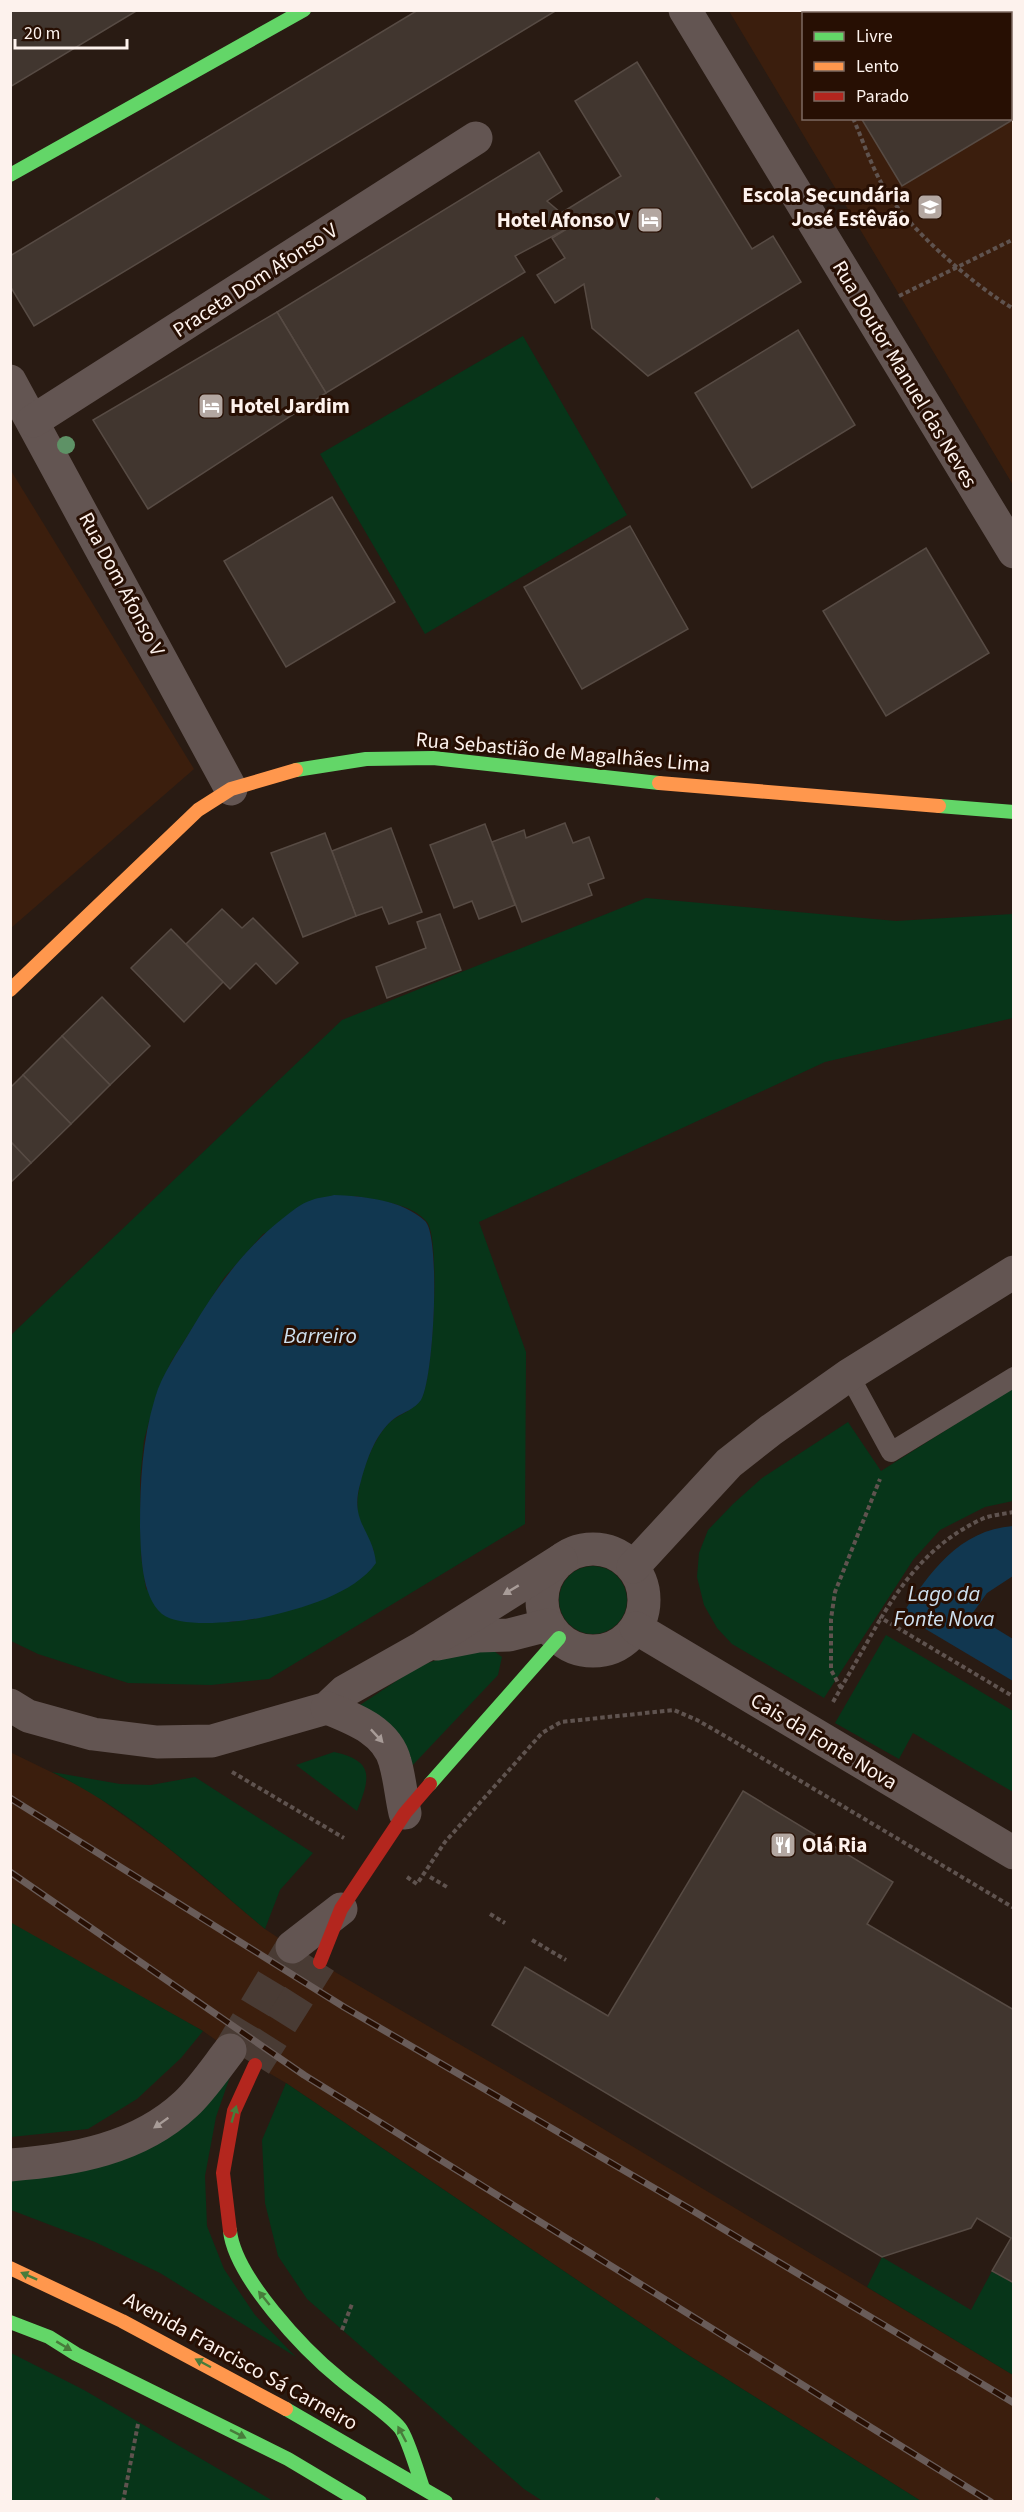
<svg xmlns="http://www.w3.org/2000/svg" width="1024" height="2512" viewBox="0 0 1024 2512" font-family="'Source Sans 3',sans-serif">
  <rect width="100%" height="100%" fill="#291b13"/>
  <g fill="#3b1e0d" fill-rule="evenodd">
    <path d="M729,11H1013V485L900,296ZM804,14H1010V118H804Z"/>
    <polygon points="10,469 194,769 11,928 10,928"/>
    <polygon points="10,1752 88,1790 166,1846 265,1929 292,1947 552,2098 1013,2375 1013,2501 921,2501 685,2353 286,2083 230,2050 203,2031 11,1925"/>
  </g>
  <g fill="#073519" fill-rule="evenodd">
    <polygon points="523,336 627,515 425,634 320,454"/>
    <path d="M646,898L896,921L1013,914V1018L825,1062L479,1222L526,1352L525,1524L269,1679L211,1685L128,1683L38,1654L11,1641V1335L342,1020ZM356,1196C378,1201 412,1203 427,1222C441,1241 433,1375 422,1397C415,1411 397,1414 387,1425C370,1444 354,1489 358,1514C360,1527 368,1540 374,1551L307,1605L254,1619L229,1622L146,1589L141,1556L140,1480L144,1440L156,1396L171,1362L224,1278L263,1234Z"/>
    <polygon points="1013,1388 1013,1501 985,1507 940,1530 913,1560 824,1698 732,1644 717,1628 704,1605 697,1577 699,1553 708,1530 733,1504 762,1478 848,1422 881,1471"/>
    <circle cx="593" cy="1600" r="34"/>
    <polygon points="886,1635 1013,1711 1013,1792 913,1733 899,1759 835,1723"/>
    <polygon points="491,1649 502,1657 498,1675 410,1768 357,1707 419,1666 460,1652"/>
    <path d="M334,1752C375,1761 370,1778 357,1811L296,1765Z"/>
    <path d="M52,1772L120,1784L151,1785L195,1777L313,1853L280,1890L265,1929C197,1872 132,1811 52,1772Z"/>
    <polygon points="10,1922 203,2031 181,2058 137,2099 88,2129 11,2137"/>
    <polygon points="232,2071 216,2117 205,2176 207,2226 224,2269 255,2315 296,2357 160,2273 95,2242 11,2210 11,2180 28,2179"/>
    <polygon points="286,2083 685,2353 921,2501 544,2502 524,2489 307,2299 278,2256 265,2203 262,2140"/>
    <polygon points="882,2257 971,2310 992,2271 1013,2283 1013,2375 867,2287"/>
    <polygon points="11,2353 84,2390 273,2501 11,2501"/>
  </g>
  <g fill="#113750">
    <path d="M334,1195C363,1196 403,1200 425,1221C441,1236 434,1379 421,1400C415,1409 404,1412 395,1418C376,1432 367,1459 361,1481C348,1522 373,1530 376,1563C354,1594 301,1609 264,1617C242,1622 180,1629 162,1614C141,1596 141,1553 140,1528C140,1483 142,1441 155,1398C162,1374 178,1352 191,1330C216,1288 243,1250 282,1219C291,1212 301,1203 312,1200C319,1197 327,1197 334,1195Z"/>
    <path d="M1013,1526V1576L987,1593L972,1614L1013,1639V1681L902,1615C929,1573 959,1530 1013,1526Z"/>
  </g>
  <g fill="#41362f" stroke="#574b44" stroke-width="1.5">
    <polygon points="10,10 138,10 10,87"/>
    <polygon points="418,10 557,10 34,326 10,286 10,256"/>
    <polygon points="1000,10 1014,10 1014,119 902,186 861,118 1010,118 1010,14 1002,14"/>
    <polygon points="637,62 752,249 773,236 801,282 648,376 592,328 584,284 555,303 537,275 565,258 552,238 570,227 561,213 621,176 575,101"/>
    <polygon points="539,152 562,191 547,201 561,213 570,227 515,256 525,272 326,393 277,312"/>
    <polygon points="277,312 326,393 148,509 93,420"/>
    <polygon points="798,330 855,425 752,488 695,393"/>
    <polygon points="332,497 395,602 286,667 224,561"/>
    <polygon points="630,526 688,629 582,689 524,587"/>
    <polygon points="926,548 989,653 886,716 823,611"/>
    <polygon points="565,823 573,843 589,837 604,878 588,884 592,895 522,922 492,842 524,830 526,838"/>
    <polygon points="485,824 515,905 479,919 472,901 454,908 430,845"/>
    <polygon points="391,828 422,912 389,924 382,907 356,916 332,851"/>
    <polygon points="325,833 356,916 303,937 271,853"/>
    <polygon points="222,909 242,928 253,918 298,963 276,984 256,963 230,989 186,944"/>
    <polygon points="440,914 461,970 387,998 376,967 426,948 417,922"/>
    <polygon points="171,929 223,982 184,1022 131,968"/>
    <polygon points="102,997 150,1046 110,1085 62,1036"/>
    <polygon points="62,1036 110,1085 71,1124 23,1075"/>
    <polygon points="23,1075 71,1124 31,1163 10,1141 10,1088"/>
    <polygon points="10,1141 31,1163 10,1183"/>
    <polygon points="743,1791 893,1882 867,1924 1014,2010 1014,2283 992,2271 1011,2238 977,2218 971,2228 882,2257 492,2025 525,1967 608,2016"/>
  </g>
  <g fill="none" stroke-linecap="round" stroke-linejoin="round">
    <polyline stroke="#493b34" stroke-width="33" stroke-dasharray="33 16" stroke-linecap="butt" points="230,2050 292,1947"/>
    <polyline stroke="#493b34" stroke-width="33" stroke-dasharray="33 16" stroke-linecap="butt" points="255,2065 320,1962"/>
    <g stroke="#5f534f" stroke-width="4" stroke-dasharray="4.5 3" stroke-linecap="butt">
      <polyline points="992,10 993,14"/>
      <polyline points="841,14 841,10"/>
      <path d="M853,118C863,141 871,165 883,186C905,226 974,286 1014,309"/>
      <polyline points="899,296 1014,239"/>
      <path d="M1014,1512C1003,1514 991,1515 982,1519C935,1541 907,1575 881,1618L1014,1697"/>
      <polyline points="841,1688 831,1670 831,1619 835,1592 880,1479"/>
      <polyline points="833,1702 881,1618"/>
      <polyline points="232,1772 344,1838"/>
      <polyline points="407,1877 417,1884 445,1842 542,1733 561,1722 674,1710 697,1720 730,1739 1014,1908"/>
      <polyline points="430,1877 447,1887"/>
      <polyline points="490,1914 505,1923"/>
      <polyline points="532,1940 566,1960"/>
      <polyline points="342,2330 352,2304"/>
      <polyline points="123,2502 138,2424"/>
      <polyline points="656,2502 658,2498"/>
    </g>
    <polyline stroke="#635552" stroke-width="20" points="849,1375 891,1452 1014,1377"/>
    <g stroke="#635552" stroke-width="33">
      <polyline points="685,10 1014,552"/>
      <polyline points="10,381 231,789"/>
      <polyline points="33,421 476,138"/>
      <circle cx="593" cy="1600" r="51"/>
      <polyline points="633,1567 729,1463 771,1430 849,1375 1014,1272"/>
      <polyline points="636,1628 1014,1853"/>
      <polyline points="437,1644 478,1636 509,1635 548,1625"/>
      <polyline points="10,1705 28,1716 93,1734 157,1742 212,1741 327,1708 345,1691 423,1647 561,1560"/>
      <path d="M327,1708C354,1719 387,1731 395,1762C400,1779 401,1796 405,1813"/>
      <polyline points="292,1947 341,1909"/>
      <path d="M10,2165C73,2160 138,2149 186,2104C202,2089 216,2068 230,2050"/>
    </g>
    <g stroke="#63d668" stroke-width="14">
      <polyline points="10,175 304,10"/>
      <polyline points="296,770 366,759 433,758 659,783"/>
      <polyline points="939,806 1014,812"/>
      <polyline points="430,1784 559,1638"/>
      <path d="M230,2231C235,2277 304,2350 340,2379C356,2393 388,2413 400,2428C408,2438 418,2474 423,2488"/>
      <polyline points="10,2322 49,2337 76,2354 288,2459 360,2502"/>
      <polyline points="286,2409 446,2502"/>
    </g>
    <g stroke="#ff974d" stroke-width="14">
      <polyline points="659,783 939,806"/>
      <polyline points="10,990 198,810 231,789 296,770"/>
      <polyline points="10,2268 122,2321 286,2409"/>
    </g>
    <g stroke="#b3261e" stroke-width="14">
      <polyline points="320,1962 341,1909 405,1813 430,1784"/>
      <polyline points="230,2231 223,2173 234,2111 255,2065"/>
    </g>
    <g stroke="#695c59" stroke-width="7">
      <g id="rail">
        <polyline points="10,1798 344,2007 690,2209 1014,2403"/>
        <polyline points="10,1872 304,2075 991,2502"/>
      </g>
    </g>
    <use href="#rail" stroke="#270f03" stroke-width="4.5" stroke-dasharray="14" stroke-linecap="butt"/>
  </g>
  <circle fill="#5e9266" cx="66" cy="445" r="9"/>
  <defs><path id="oneway-solid" d="M-6-.8H1V-3.2L6.5 0L1 3.2V.8H-6Z" transform="scale(1.5)"/></defs>
  <g fill="#a89c98">
    <use href="#oneway-solid" transform="translate(511 1590) rotate(149)"/>
    <use href="#oneway-solid" transform="translate(377 1736) rotate(47)"/>
    <use href="#oneway-solid" transform="translate(161 2123) rotate(145)"/>
  </g>
  <g fill="#487c3b">
    <use href="#oneway-solid" transform="translate(234 2114) rotate(-74)"/>
    <use href="#oneway-solid" transform="translate(29 2276) rotate(-156)"/>
    <use href="#oneway-solid" transform="translate(264 2298) rotate(-129)"/>
    <use href="#oneway-solid" transform="translate(64 2346) rotate(31)"/>
    <use href="#oneway-solid" transform="translate(203 2363) rotate(-152)"/>
    <use href="#oneway-solid" transform="translate(238 2434) rotate(27)"/>
    <use href="#oneway-solid" transform="translate(402 2434) rotate(-118)"/>
  </g>
  <defs>
    <g id="school-square" transform="scale(1.35)"><rect x="-9" y="-9" width="18" height="18" rx="4" fill="#b3a7a1" stroke="#270f03"/><path d="M0-5L7-2L0 1L-7-2ZM-4 1L0 2.5L4 1V4Q0 6-4 4Z" fill="#fff"/></g>
    <g id="hotel-square" transform="scale(1.35)"><rect x="-9" y="-9" width="18" height="18" rx="4" fill="#b3a7a1" stroke="#270f03"/><path d="M-6-4.5h1.5V1H6V5H4.5V3h-9V5H-6ZM-4 0a1.8 1.8 0 1 1 3.6 0ZM.5 0V-2.5h3Q6-2.5 6 0Z" fill="#fff"/></g>
    <g id="restaurant-square" transform="scale(1.35)"><rect x="-9" y="-9" width="18" height="18" rx="4" fill="#b3a7a1" stroke="#270f03"/><path d="M-5-6h1v4h1v-4h1v4h1v-4h1v5L-1.5 .5V6h-2V.5L-5-1ZM5-6V6H3V1.5H1.5Q1.5-4 5-6Z" fill="#fff"/></g>
  </defs>
  <g fill-rule="evenodd">
    <use href="#school-square" x="930" y="207"/>
    <use href="#hotel-square" x="650" y="220"/>
    <use href="#hotel-square" x="211" y="406"/>
    <use href="#restaurant-square" x="783" y="1845"/>
  </g>
  <g text-anchor="middle" stroke-width="6" stroke-linejoin="round" paint-order="stroke">
    <g font-size="21" font-weight="bold" fill="#fdf2ed" stroke="#270f03" text-anchor="end">
      <text x="910" y="202">Escola Secundária<tspan x="910" dy="24">José Estêvão</tspan></text>
      <text x="630" y="227">Hotel Afonso V</text>
      <text x="230" y="413" text-anchor="start">Hotel Jardim</text>
      <text x="802" y="1852" text-anchor="start">Olá Ria</text>
    </g>
    <g font-size="21" fill="#fdf2ed" stroke="#270f03">
      <text transform="translate(255 280) rotate(-33)" y="7">Praceta Dom Afonso V</text>
      <text transform="translate(905 374) rotate(59)" y="7">Rua Doutor Manuel das Neves</text>
      <text transform="translate(122 584) rotate(62)" y="7">Rua Dom Afonso V</text>
      <text transform="translate(563 752) rotate(5)" y="7">Rua Sebastião de Magalhães Lima</text>
      <text transform="translate(824 1741) rotate(31)" y="7">Cais da Fonte Nova</text>
      <text transform="translate(241 2361) rotate(29)" y="7">Avenida Francisco Sá Carneiro</text>
    </g>
    <g font-size="22" font-style="italic" fill="#cfe1f0" stroke="#270f03">
      <text x="320" y="1343">Barreiro</text>
      <text x="944" y="1601">Lago da<tspan x="944" dy="25">Fonte Nova</tspan></text>
    </g>
  </g>
  <rect width="1024" height="2512" fill="none" stroke="#fdf2ed" stroke-width="24"/>
  <rect x="802" y="12" width="210" height="108" fill="#270f03" stroke="#7d6a61" stroke-width="1.5"/>
  <rect x="814" y="32" width="30" height="9" fill="#63d668" stroke="#7d6a61" stroke-width="1.5"/>
  <text x="856" y="42" font-size="18" fill="#fdf2ed">Livre</text>
  <rect x="814" y="62" width="30" height="9" fill="#ff974d" stroke="#7d6a61" stroke-width="1.5"/>
  <text x="856" y="72" font-size="18" fill="#fdf2ed">Lento</text>
  <rect x="814" y="92" width="30" height="9" fill="#b3261e" stroke="#7d6a61" stroke-width="1.5"/>
  <text x="856" y="102" font-size="18" fill="#fdf2ed">Parado</text>
  <path d="M15 39v9h112v-9" fill="none" stroke="#fdf2ed" stroke-width="3"/>
  <text x="24" y="39" font-size="18" fill="#fdf2ed" stroke="#270f03" stroke-width="4.5" paint-order="stroke">20 m</text>
</svg>
